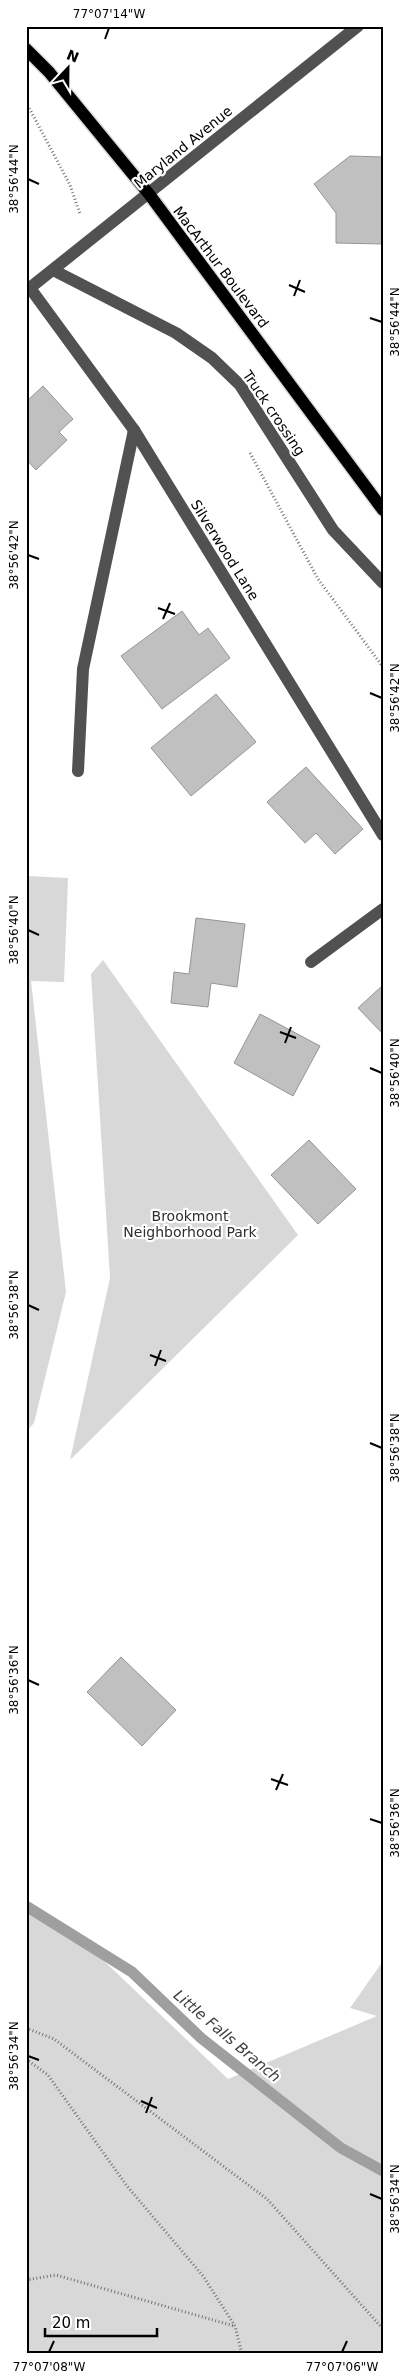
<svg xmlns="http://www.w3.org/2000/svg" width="409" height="2380" viewBox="0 0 409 2380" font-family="'DejaVu Sans',sans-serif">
  <rect width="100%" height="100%" fill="#fff"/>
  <g fill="#d8d8d8">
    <polygon points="26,876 68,878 64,982 31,981 66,1292 34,1423 26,1432"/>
    <polygon points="103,960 298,1235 70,1460 110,1278 91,974"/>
    <polygon points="26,1901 82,1940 228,2079 377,2016 350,2008 383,1961 383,2354 26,2354"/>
  </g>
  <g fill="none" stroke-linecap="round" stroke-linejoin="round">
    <polyline stroke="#9f9f9f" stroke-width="11" points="26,1906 132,1972 201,2038 341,2148 383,2171"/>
  </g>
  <g fill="#c0c0c0" stroke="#959595">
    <polygon points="350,156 383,157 383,244 336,243 336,213 314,184"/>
    <polygon points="43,386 73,419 59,432 67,440 36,470 26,459 26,402"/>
    <polygon points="182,611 199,635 208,628 230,658 162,709 121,656"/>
    <polygon points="216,694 256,742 191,796 151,748"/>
    <polygon points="306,767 363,829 335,854 316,833 305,843 267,802"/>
    <polygon points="196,918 245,924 237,987 211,983 208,1007 171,1003 174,972 189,974"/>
    <polygon points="383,985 383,1034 358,1008"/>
    <polygon points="260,1014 320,1046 293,1096 234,1063"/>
    <polygon points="309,1140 356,1189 318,1224 271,1175"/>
    <polygon points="121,1657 176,1710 142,1746 87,1692"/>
  </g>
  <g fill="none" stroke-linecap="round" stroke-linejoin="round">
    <g stroke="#dbdbdb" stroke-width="15">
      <polyline id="major" points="26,49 49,72 149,194 383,510"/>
    </g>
    <g stroke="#737373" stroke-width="3" stroke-dasharray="1 2.5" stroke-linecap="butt">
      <polyline points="26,102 70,185 80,214"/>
      <polyline points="250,453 318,579 383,667"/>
      <polyline points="26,2028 54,2039 267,2199 383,2329"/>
      <polyline points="26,2059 48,2075 127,2186 203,2276 235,2326 242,2354"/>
      <polyline points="26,2280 56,2275 234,2326"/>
    </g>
    <g stroke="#515151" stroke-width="12">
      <polyline points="53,270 176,333 212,358 240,385 333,530 383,583"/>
      <polyline points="30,288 134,430 383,835"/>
      <polyline points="26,291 358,26"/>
      <polyline points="78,771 83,669 134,430"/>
      <polyline points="311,962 383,909"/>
    </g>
    <use href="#major" stroke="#000" stroke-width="12"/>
  </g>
  <path fill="none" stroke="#000" stroke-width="2" d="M105,39L109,28M28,179L39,184M289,285L305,292M294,296L300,280M370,318L382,322M28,555L39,559M158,608L175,614M163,619L170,603M370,693L382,698M28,930L39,935M280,1032L296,1038M285,1043L291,1027M370,1068L382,1073M28,1305L39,1310M150,1355L166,1361M155,1366L161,1350M370,1443L382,1448M28,1680L39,1685M271,1779L288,1785M276,1790L283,1774M370,1819L382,1823M28,2056L39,2060M141,2101L157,2108M146,2113L152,2097M370,2194L382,2199M49,2352L54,2341M342,2352L347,2341"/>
  <g text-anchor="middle" stroke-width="4.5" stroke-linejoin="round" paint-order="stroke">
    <g font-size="14" fill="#000" stroke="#fff">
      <text transform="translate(183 147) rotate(-39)" y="5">Maryland Avenue</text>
      <text transform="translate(221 267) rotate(53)" y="5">MacArthur Boulevard</text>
      <text transform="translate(274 413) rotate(56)" y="5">Truck crossing</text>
      <text transform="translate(225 550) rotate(58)" y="5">Silverwood Lane</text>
    </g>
    <g font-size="14" fill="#2f2f2f" stroke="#fff">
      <text x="190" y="1221">Brookmont<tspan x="190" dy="16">Neighborhood Park</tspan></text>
    </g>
    <g font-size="15" font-style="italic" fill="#404040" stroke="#fff">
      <text transform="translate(227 2036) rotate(40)" y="5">Little Falls Branch</text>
    </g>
  </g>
  <rect width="409" height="2380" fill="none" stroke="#ffffff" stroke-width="55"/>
  <g transform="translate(68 68) rotate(22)" stroke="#ffffff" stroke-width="4" paint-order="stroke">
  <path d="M0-4L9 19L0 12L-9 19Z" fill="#000000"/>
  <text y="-8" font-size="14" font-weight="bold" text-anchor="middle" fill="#000000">N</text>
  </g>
  <path d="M45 2328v8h112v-8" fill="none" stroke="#000000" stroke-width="2.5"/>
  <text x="52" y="2328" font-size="15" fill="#000000" stroke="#ffffff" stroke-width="4" paint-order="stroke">20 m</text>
  <rect x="28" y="28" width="354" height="2324" fill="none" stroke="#000" stroke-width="2"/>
  <g font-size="12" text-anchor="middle" fill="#000">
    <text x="109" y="18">77°07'14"W</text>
    <text transform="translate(14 179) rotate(-90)" y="4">38°56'44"N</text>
    <text transform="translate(395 322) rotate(-90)" y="4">38°56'44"N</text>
    <text transform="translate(14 555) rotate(-90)" y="4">38°56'42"N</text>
    <text transform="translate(395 698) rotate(-90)" y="4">38°56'42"N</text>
    <text transform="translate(14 930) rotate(-90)" y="4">38°56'40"N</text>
    <text transform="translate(395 1073) rotate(-90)" y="4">38°56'40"N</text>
    <text transform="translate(14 1305) rotate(-90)" y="4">38°56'38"N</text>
    <text transform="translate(395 1448) rotate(-90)" y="4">38°56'38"N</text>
    <text transform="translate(14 1680) rotate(-90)" y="4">38°56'36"N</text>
    <text transform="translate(395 1823) rotate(-90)" y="4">38°56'36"N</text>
    <text transform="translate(14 2056) rotate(-90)" y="4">38°56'34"N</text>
    <text transform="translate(395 2199) rotate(-90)" y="4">38°56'34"N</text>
    <text x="49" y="2371">77°07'08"W</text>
    <text x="342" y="2371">77°07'06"W</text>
  </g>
</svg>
